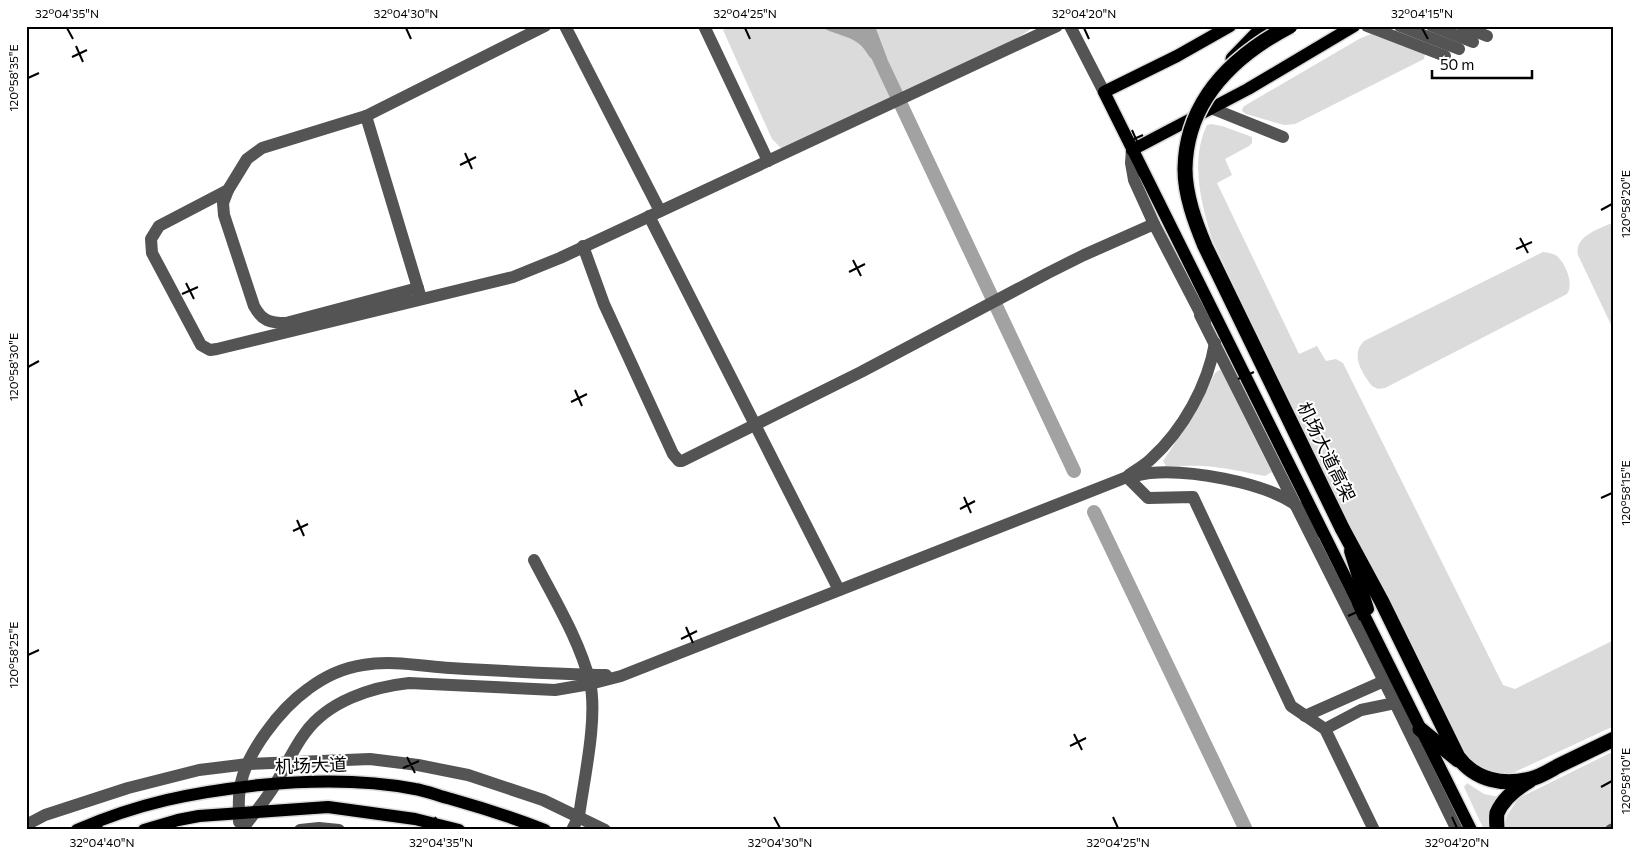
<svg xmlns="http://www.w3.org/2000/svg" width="1640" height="856" viewBox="0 0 1640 856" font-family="Commissioner,'Noto Sans SC',sans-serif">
  <rect width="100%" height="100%" fill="#fff"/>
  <g fill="#dbdbdb">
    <polygon points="732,26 1033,26 1031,29 1005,46 782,149 772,139 723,30"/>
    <polygon points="1371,34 1425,54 1424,59 1295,124 1284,125 1246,114 1242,111 1243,107 1246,105 1359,39"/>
    <path d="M1211,124L1222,126L1252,137V143L1249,146L1225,159L1232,175L1217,183L1299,354L1317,346L1326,361L1336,359L1343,363L1503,685L1515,689L1614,640V726L1502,778L1486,775L1462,753L1281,385L1212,239C1201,204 1190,160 1207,125Z"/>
    <path d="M1614,222V331L1578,255C1574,236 1599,229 1614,222Z"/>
    <path d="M1543,252C1548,253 1554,253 1558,257C1566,265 1574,284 1567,294L1385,388L1378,389L1372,386C1362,373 1350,355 1364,341Z"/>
    <path d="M1219,370H1221L1272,472L1265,476C1244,472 1223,467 1202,466C1191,465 1175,467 1166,466L1163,461L1195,413L1215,373Z"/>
    <polygon points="1614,751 1614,824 1603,830 1504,830 1507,815 1519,798"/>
    <polygon points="1467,783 1484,794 1499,797 1493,830 1484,830 1464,787"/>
  </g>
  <path fill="#a2a2a2" d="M820,26H875L887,58L882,63C869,63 868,50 858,43C847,35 832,34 820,26Z"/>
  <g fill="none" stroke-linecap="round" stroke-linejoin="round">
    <g stroke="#a2a2a2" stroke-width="14">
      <polyline points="879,58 1074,471"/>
      <polyline points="1094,512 1246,830"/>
    </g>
    <g stroke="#dbdbdb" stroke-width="15">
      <g id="major">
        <polyline points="1230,26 1177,56 1104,92 1471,830"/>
        <polyline points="1132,150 1248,89 1354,26"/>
        <polyline points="1350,551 1368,609"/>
        <path d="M77,830C138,803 194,792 260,785C312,780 363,779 415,789C427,791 439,796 451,799C483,808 514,818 545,830"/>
        <polyline points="144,830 178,820 199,816 328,807 415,819 459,830"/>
      </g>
    </g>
    <g stroke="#dbdbdb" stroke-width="18">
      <g id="highway">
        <polyline points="1233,59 1265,26"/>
        <path d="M1342,528L1382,602L1458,757C1475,780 1503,786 1530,779C1540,777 1549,771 1558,766C1577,757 1595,748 1614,739"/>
        <polyline points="1420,729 1458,760"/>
        <path d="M1497,830C1497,825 1496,818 1497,813C1503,799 1517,788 1529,781"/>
      </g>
    </g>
    <g stroke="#545454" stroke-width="12">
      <polyline points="545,26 366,116 262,148 247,159 228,190 159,226 151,239 152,253 201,345 210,350 217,349 513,277 560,258 1057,26"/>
      <polyline points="565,26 660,211"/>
      <polyline points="704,26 768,161"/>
      <polyline points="1070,26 1104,92"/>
      <polyline points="1367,26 1445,56"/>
      <polyline points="1400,26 1459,49"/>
      <polyline points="1432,26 1473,42"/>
      <polyline points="1462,26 1487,36"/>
      <polyline points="1211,108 1283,137"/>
      <polyline points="366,116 420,295"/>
      <polyline points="1132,150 1131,163 1134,180 1154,224 1205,322"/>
      <path d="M228,190L223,203L224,215L254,306C262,321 270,323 286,323L418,288"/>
      <polyline points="649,216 839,590"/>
      <polyline points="583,246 604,304 673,454 679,461 682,461 861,372 1048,273 1084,255 1154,224"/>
      <polyline points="1200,315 1395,703 1457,830"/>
      <path d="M1129,475C1136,470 1145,465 1151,459C1183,430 1208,385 1215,343"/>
      <polyline points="1127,477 1148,498 1193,497 1291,706 1325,729 1374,830"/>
      <path d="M534,560C554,599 579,639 590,682C598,718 584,779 579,816L572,830"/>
      <polyline points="1305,716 1384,681"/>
      <polyline points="1325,729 1361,710 1395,703"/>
      <path d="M239,822C239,811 238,799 240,788C245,754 280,709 308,689C324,677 343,668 363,665C391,660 422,666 450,668C502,671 554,674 606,675"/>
      <polyline points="26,825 45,815 128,788 199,770 248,764 370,759 418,765 468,775 543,800 605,830"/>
      <path d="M242,830C253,814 267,799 276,783C286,766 293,749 305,733C328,701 372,687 409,683L555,690L590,684L621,676L1127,477C1135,476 1142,474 1150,473C1188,469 1261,482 1293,503C1303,511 1311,521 1319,531"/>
      <polyline points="300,830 319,828 339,830"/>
      <polyline points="1611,830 1614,829"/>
    </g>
    <use href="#major" stroke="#000" stroke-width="12"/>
    <use href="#highway" stroke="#000" stroke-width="15"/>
    <g stroke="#dbdbdb" stroke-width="18" stroke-linecap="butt">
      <path id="highway-bridge" d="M1290,26C1233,56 1186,100 1185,169C1185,195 1195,222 1205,246L1342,528"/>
    </g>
    <use href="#highway-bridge" stroke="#000" stroke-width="15"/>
  </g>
  <path fill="none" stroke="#000" stroke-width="2" d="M67,28L73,39M406,28L411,39M745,28L750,39M1084,28L1089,39M1422,28L1428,39M76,46L83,62M72,57L87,50M28,78L39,73M1132,130L1139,146M1127,142L1143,135M465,153L472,169M460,165L476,157M1601,210L1612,204M1520,238L1528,253M1516,249L1532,242M853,260L861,276M849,272L865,264M186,283L194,299M182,294L198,287M28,367L39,361M1242,367L1250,383M1238,379L1254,372M575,390L582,406M571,402L587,394M964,497L971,513M1601,498L1612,493M960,509L975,501M297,520L304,536M293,531L308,524M1353,604L1360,620M1348,616L1364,609M686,627L693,643M681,639L697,631M28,655L39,650M1074,734L1082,750M1070,746L1086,738M407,757L415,773M403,768L419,761M1601,787L1612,781M97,817L102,828M435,817L441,828M774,817L780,828M1113,817L1118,828M1452,817L1457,828"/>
  <g text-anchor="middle" stroke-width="4" stroke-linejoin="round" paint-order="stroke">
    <g font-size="18" fill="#000" stroke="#fff">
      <text transform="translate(1326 452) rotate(64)" y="6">机场大道高架</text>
      <text transform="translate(311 766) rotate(-2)" y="6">机场大道</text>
    </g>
  </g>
  <rect width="1640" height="856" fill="none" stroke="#ffffff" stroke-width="55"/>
  <path d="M1432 70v8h100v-8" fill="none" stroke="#000000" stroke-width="2.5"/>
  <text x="1440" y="70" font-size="15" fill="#000000" stroke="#ffffff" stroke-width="4" paint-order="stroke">50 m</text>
  <rect x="28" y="28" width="1584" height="800" fill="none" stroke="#000" stroke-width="2"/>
  <g font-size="12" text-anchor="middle" fill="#000">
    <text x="67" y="18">32°04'35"N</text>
    <text x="406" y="18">32°04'30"N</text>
    <text x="745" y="18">32°04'25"N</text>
    <text x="1084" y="18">32°04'20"N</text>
    <text x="1422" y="18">32°04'15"N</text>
    <text transform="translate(14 78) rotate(-90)" y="4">120°58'35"E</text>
    <text transform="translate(1626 204) rotate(-90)" y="4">120°58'20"E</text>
    <text transform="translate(14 367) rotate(-90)" y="4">120°58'30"E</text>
    <text transform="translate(1626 493) rotate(-90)" y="4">120°58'15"E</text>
    <text transform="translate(14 655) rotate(-90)" y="4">120°58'25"E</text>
    <text transform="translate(1626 781) rotate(-90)" y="4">120°58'10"E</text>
    <text x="102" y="847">32°04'40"N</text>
    <text x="441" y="847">32°04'35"N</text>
    <text x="780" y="847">32°04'30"N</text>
    <text x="1118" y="847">32°04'25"N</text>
    <text x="1457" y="847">32°04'20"N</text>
  </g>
</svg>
